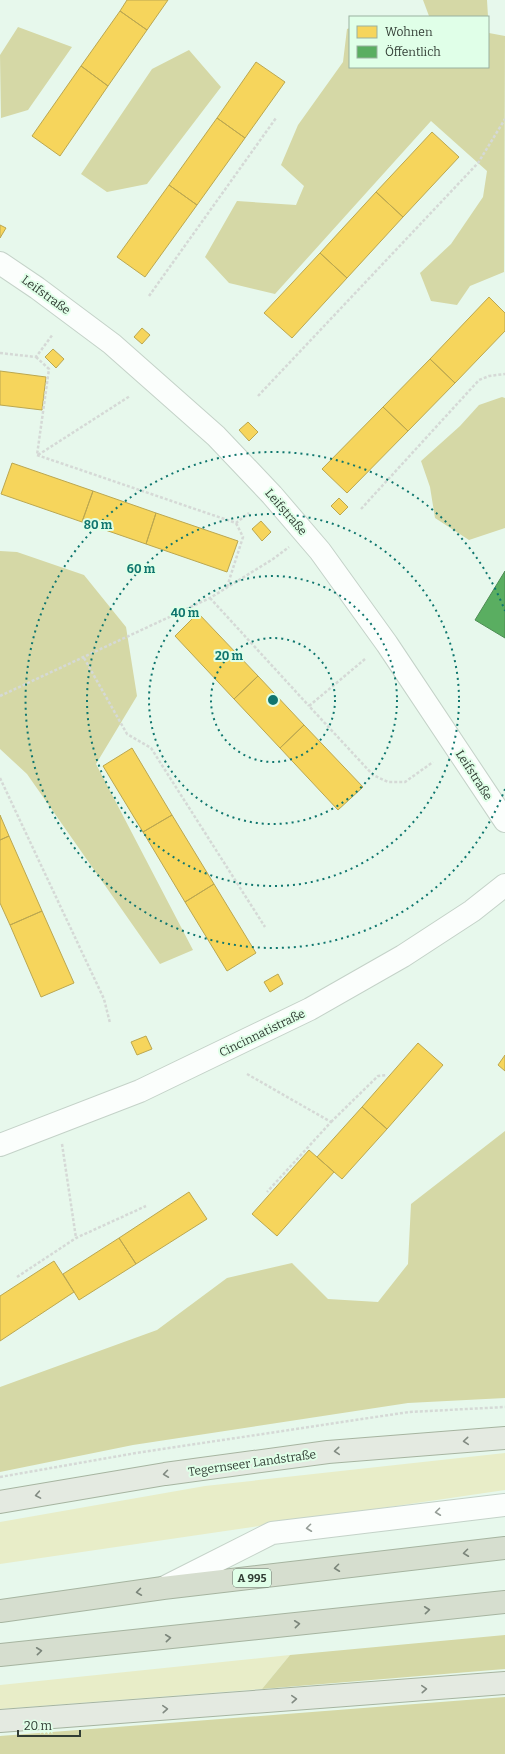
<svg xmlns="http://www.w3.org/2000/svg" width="505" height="1754" font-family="Bitter,serif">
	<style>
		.green { fill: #e8edc8 }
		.forest { fill: #d5d8a6 }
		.homes { fill: #f6d55c; stroke: #bba750 }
		.public { fill: #5aae61; stroke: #4e8c54 }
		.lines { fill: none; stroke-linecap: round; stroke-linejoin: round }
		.minor-casing { stroke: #c4d2c8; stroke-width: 24 }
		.major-casing { stroke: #a6b4a0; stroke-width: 24 }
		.highway-casing { stroke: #a6b4a0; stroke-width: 24 }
		.path { stroke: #d5d9d6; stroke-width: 2.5; stroke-dasharray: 3 2; stroke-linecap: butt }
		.minor { stroke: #fbfefc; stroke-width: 22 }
		.major { stroke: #e4eae1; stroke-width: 22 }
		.highway { stroke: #d6decf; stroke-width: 22 }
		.oneway { stroke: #828b82 }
		.oneway2 { stroke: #969e98 }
		.oneway3 { stroke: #7b857a }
		.ring { fill: none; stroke: #0f766e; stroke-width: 2; stroke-dasharray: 2 4 }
		.labels { text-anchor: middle; stroke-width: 4; stroke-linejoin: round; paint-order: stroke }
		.shield { fill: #e0ffe8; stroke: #66776a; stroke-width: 1 }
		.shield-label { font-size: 11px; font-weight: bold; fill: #313d34 }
		.street-label { font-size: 12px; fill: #313d34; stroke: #e0ffe8 }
		.centre { fill: #0f766e; stroke: #e0ffe8; stroke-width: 2 }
		.ring-label { font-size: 12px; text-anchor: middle; font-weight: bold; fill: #0f766e; stroke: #e0ffe8; stroke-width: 4; stroke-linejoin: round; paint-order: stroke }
	</style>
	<rect width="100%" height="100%" fill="#e7f8ec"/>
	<path class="green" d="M505,1453V1490L0,1564V1522L205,1486Z
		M290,1655L262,1689L0,1709V1685Z"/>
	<path class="forest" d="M423,0H487L489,33L505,36L504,272L470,286L457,305L431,301L420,273L451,244L483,197L487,171L431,121L275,294L229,283L205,257L237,201L296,205L304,186L281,165L298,125L343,62L347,29L350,28V67H488V17H427L429,16Z
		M18,27L72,47L28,110L1,118L0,55Z
		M189,50L221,87L147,184L107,192L81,174L152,69Z
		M502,397L505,398V528L469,540L435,518L430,487L421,461L460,426L479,405Z
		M0,551L17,552L84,575L126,627L137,696L96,764L193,950L160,964L27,774L0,749Z
		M505,1131V1398L408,1403L133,1445L0,1472V1387L157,1330L227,1278L292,1263L328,1299L378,1302L408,1264L411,1204Z
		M505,1635V1669L262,1689L290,1655Z
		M505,1697V1754H0V1736Z"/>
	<path class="homes" d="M127,0H168L147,30L120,11Z
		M120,11L147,30L108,86L81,66Z
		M256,62L285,82L245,138L217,118Z
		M81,66L108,86L60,156L32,136Z
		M217,118L245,138L197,205L169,185Z
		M432,132L459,157L403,217L376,192Z
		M169,185L197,205L145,277L117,257Z
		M376,192L403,217L347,278L320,253Z
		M0,225L6,228L0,238Z
		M320,253L347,278L292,338L264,313Z
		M489,297L505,313V331L455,383L430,359Z
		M142,328L150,335L142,344L134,337Z
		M53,349L64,359L56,368L45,357Z
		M430,359L455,383L408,431L383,407Z
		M0,371L46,377L42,410L0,405Z
		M383,407L408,431L347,493L322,469Z
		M248,422L258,432L249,441L239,430Z
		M12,463L93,491L82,522L1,494Z
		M93,491L156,513L146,544L82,522Z
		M339,498L348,507L340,515L331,506Z
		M156,513L238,541L227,572L146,544Z
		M261,521L271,532L262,541L252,529Z
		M198,613L258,676L234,699L175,636Z
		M258,676L304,725L280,748L234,699Z
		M304,725L363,787L338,810L280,748Z
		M132,748L172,815L143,832L103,766Z
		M0,815L9,836L0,840Z
		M172,815L214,884L185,902L143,832Z
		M9,836L42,911L10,925L0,903V840Z
		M214,884L256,953L227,971L185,902Z
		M42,911L74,983L41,997L10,925Z
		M278,974L283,984L270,992L264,982Z
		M146,1036L152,1049L137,1055L131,1042Z
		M418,1043L443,1065L387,1129L362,1107Z
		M505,1055V1071L498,1065Z
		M362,1107L387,1129L342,1179L317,1157Z
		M309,1150L334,1172L277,1236L252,1214Z
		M189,1192L207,1219L136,1264L119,1238Z
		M119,1238L136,1264L79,1300L63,1274Z
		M54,1261L74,1292L0,1341V1296Z"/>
	<path class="public" d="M505,571V638L475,620Z"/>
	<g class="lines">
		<defs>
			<path id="minor" d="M0,263L37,288L112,344L216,436L272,495L320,551L387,644L505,821
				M0,1145L140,1091L310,1009L403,956L472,911L505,885
				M165,1587L272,1533L505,1505"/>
			<path id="major" d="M0,1502L165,1474L328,1452L505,1438
				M0,1721L505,1683"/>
			<path id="highway" d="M0,1611L163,1588L505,1548
				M0,1655L505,1602"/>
		</defs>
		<use href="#minor" class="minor-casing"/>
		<use href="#major" class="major-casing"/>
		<use href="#highway" class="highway-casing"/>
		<path class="path" d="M149,296L276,118
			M0,353L36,357L53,334
			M36,357L49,369L37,455
			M258,396L478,163L505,119
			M37,455L236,523L249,513
			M38,455L130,396
			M361,509L479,380L489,376L505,374
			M227,587L243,537L236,523
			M210,598L309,706
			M84,658L127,734L151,748L265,927
			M365,659L309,706L373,775L388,782H405L433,762
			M0,696L210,598L273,559L289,547
			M0,778L104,999L110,1023
			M247,1074L331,1122L267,1192
			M331,1122L378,1076L387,1075
			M62,1144L76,1238
			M17,1277L76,1238L146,1206
			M0,1477L136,1453L409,1412L505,1407"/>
		<use href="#minor" class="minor"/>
		<use href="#major" class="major"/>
		<use href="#highway" class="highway"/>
	</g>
	<defs><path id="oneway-chevron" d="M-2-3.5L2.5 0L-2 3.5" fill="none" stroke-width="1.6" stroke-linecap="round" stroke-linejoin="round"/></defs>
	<g class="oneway">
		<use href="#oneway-chevron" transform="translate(466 1441) rotate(175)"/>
		<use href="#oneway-chevron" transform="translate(337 1451) rotate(175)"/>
		<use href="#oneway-chevron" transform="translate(166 1474) rotate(172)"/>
		<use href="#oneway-chevron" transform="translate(38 1495) rotate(170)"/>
		<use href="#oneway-chevron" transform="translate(424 1689) rotate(-4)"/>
		<use href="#oneway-chevron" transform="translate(294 1699) rotate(-4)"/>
		<use href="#oneway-chevron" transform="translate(165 1709) rotate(-4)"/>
	</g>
	<g class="oneway2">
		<use href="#oneway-chevron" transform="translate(438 1512) rotate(173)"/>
		<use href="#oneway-chevron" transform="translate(309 1528) rotate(173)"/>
	</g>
	<g class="oneway3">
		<use href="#oneway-chevron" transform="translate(466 1553) rotate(173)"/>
		<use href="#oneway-chevron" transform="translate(337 1568) rotate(173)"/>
		<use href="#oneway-chevron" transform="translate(139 1592) rotate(172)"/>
		<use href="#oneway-chevron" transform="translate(427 1610) rotate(-6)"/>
		<use href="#oneway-chevron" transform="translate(297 1624) rotate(-6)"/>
		<use href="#oneway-chevron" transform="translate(168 1638) rotate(-6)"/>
		<use href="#oneway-chevron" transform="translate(39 1651) rotate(-6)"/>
	</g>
	<g class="ring">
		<circle cx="273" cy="700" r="62"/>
		<circle cx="273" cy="700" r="124"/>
		<circle cx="273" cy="700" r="186"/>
		<path d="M505 789A248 248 0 1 1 505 611"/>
	</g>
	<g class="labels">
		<rect class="shield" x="233" y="1569" width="38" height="18" rx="3"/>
		<g class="shield-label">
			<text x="252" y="1582">A 995</text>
		</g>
		<g class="street-label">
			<text transform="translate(46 295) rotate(36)" y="4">Leifstraße</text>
			<text transform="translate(286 512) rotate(49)" y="4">Leifstraße</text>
			<text transform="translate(474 775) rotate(57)" y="4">Leifstraße</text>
			<text transform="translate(262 1033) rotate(-26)" y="4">Cincinnatistraße</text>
			<text transform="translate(252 1463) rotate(-8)" y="4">Tegernseer Landstraße</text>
		</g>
	</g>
	<circle cx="273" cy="700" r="6" class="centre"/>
	<g class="ring-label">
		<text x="98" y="529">80 m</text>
		<text x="141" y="573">60 m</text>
		<text x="185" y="617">40 m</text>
		<text x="229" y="660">20 m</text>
	</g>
	<rect x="349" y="16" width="140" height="52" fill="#e0ffe8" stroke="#9ab1a0"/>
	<rect x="357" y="26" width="20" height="12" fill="#f6d55c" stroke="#9ab1a0"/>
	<text x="385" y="36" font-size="12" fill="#313d34">Wohnen</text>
	<rect x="357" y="46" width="20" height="12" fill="#5aae61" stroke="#9ab1a0"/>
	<text x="385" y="56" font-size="12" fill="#313d34">Öffentlich</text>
	<path d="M18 1730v6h62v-6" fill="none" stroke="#313d34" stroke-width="2"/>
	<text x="24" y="1730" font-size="12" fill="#313d34" stroke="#e0ffe8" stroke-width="3" paint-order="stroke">20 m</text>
</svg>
